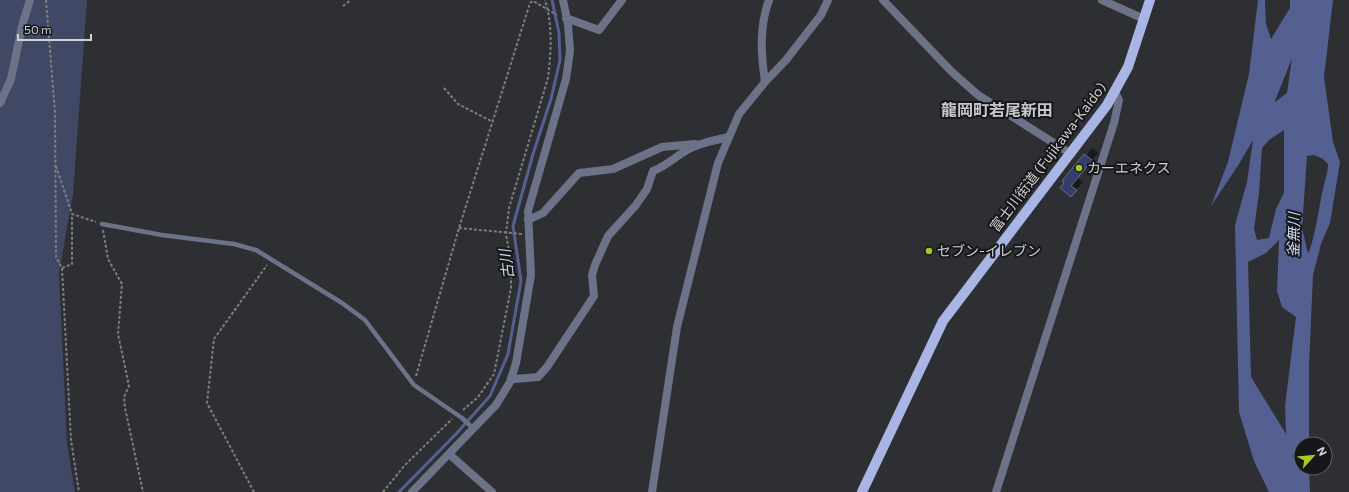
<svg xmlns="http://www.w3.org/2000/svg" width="1349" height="492" font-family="Commissioner,'Noto Sans JP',sans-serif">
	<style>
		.green { fill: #414865 }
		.water { fill: #546091; fill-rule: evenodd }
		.shadow { fill: #0007 }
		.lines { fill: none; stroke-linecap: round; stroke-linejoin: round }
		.stream { stroke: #546091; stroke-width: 3 }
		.building { fill: #343e6d; stroke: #6e6f74 }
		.path { stroke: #7e7e82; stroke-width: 2; stroke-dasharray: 3 2; stroke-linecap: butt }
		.service { stroke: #6c7389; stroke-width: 4.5 }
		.minor { stroke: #6c7389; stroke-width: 8 }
		.primary { stroke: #a9b5e4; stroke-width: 10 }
		.poi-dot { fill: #a3c927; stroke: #161719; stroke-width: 1.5 }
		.labels { text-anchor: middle; stroke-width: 4; stroke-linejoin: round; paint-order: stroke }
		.street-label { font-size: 14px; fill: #d1d1d4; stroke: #161719 }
		.poi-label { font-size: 14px; fill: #d1d1d4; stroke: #161719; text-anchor: start }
		.water-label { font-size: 15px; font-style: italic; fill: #ccd5f4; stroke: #161719 }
		.quarter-label { font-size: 16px; font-weight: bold; fill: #c6c8cd; stroke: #161719 }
	</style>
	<rect width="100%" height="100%" fill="#2e2f33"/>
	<path class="green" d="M0,0H87L73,194L59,273L67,443L75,492H0Z"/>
	<path class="water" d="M1258,0H1265L1266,24L1271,39L1290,8V0H1333L1324,77L1333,142L1340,162L1330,223L1321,244L1313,275L1309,366V444H1301V468H1309L1310,492H1269L1254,461L1239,412L1235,225L1247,182L1253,140L1239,164L1211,206L1228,162L1249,74ZM1292,58L1287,93L1275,102V101ZM1284,130V193L1276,209L1269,238L1257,240L1254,229L1259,193L1262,148L1269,140ZM1314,155L1323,159L1328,164C1328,172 1326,177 1324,185C1318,208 1317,232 1308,254L1302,228L1307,156ZM1279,240L1277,291L1282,307L1296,317L1285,406L1286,434L1251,377L1248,262L1266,253Z"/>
	<path class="shadow" d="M1092,148L1098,153L1077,178L1083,182L1071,196L1061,188Z"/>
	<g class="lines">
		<path class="stream" d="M399,492L456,434L490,396L508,354L521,281L513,226L533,154L551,99L560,60L559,33L552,0"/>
	</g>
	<path class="building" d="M1084,154L1092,160L1071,186L1077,190L1071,197L1060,188L1064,183L1062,181Z"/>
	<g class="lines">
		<path class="path" d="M46,0L55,112L56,257L62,268L72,264V214L96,222
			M343,6L351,0
			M444,88L458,104L493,122
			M56,166L72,214
			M459,228L522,234
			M103,230L108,259L122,284L118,334L129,386L124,397L125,408L143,492
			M62,268L71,440L79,492
			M416,376L459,228L530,3L533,1L557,15
			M463,410L478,397L494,374L511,288V262L506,234L509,208L548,78C551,53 553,25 545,0
			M254,492L207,403L214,339L267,265
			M383,492L405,465L452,419"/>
		<path class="service" d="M102,224L162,235L234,244L256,250L342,303L365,320L414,385L462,418L474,429"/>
		<path class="minor" d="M883,0L952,72L978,95L1071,154
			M1102,0L1144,19
			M566,18L599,30L622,0
			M765,82C761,54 759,27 769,0
			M0,103L11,79L22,26L30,0
			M528,220L543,213L579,173L613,169L662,147L695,144
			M515,379L538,377L547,367L594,296L592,275L595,265L608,236L636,205L647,189L653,171C666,166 675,157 687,150C699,143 715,140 729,137
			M449,454L492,492
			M412,492L496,405L510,382L516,363L531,275L528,211L566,79L570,51L568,24L563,0
			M652,492L677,327L718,163L739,114L765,82L786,60L821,15L828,0
			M996,492L1114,123L1119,100L1115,92"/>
		<path class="primary" d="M862,492L943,321L1107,105L1128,67L1150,0"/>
	</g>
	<g class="poi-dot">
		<circle cx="1079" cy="168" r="4"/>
		<circle cx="929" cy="251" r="4"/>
	</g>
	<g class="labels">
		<g class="street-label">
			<text transform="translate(1048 157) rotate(-53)" y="5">富士川街道 (Fujikawa-Kaido)</text>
		</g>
		<g class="poi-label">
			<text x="1087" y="173">カーエネクス</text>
			<text x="937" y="256">セブン-イレブン</text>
		</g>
		<g class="water-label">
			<text transform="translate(1294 235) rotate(-89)" y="5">釜無川</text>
			<text transform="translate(507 264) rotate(-97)" y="5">古川</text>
		</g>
		<g class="quarter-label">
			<text x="997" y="116">龍岡町若尾新田</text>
		</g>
	</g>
	<g transform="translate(1313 456) rotate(63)"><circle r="19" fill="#161719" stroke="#616164"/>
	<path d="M0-3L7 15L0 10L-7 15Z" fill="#a3c927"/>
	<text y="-6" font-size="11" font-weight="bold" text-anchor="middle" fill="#d1d1d4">N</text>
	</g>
	<path d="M18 34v6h73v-6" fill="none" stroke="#d1d1d4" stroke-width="2"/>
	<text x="24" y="34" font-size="12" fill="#d1d1d4" stroke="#161719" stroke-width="3" paint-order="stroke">50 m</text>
</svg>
